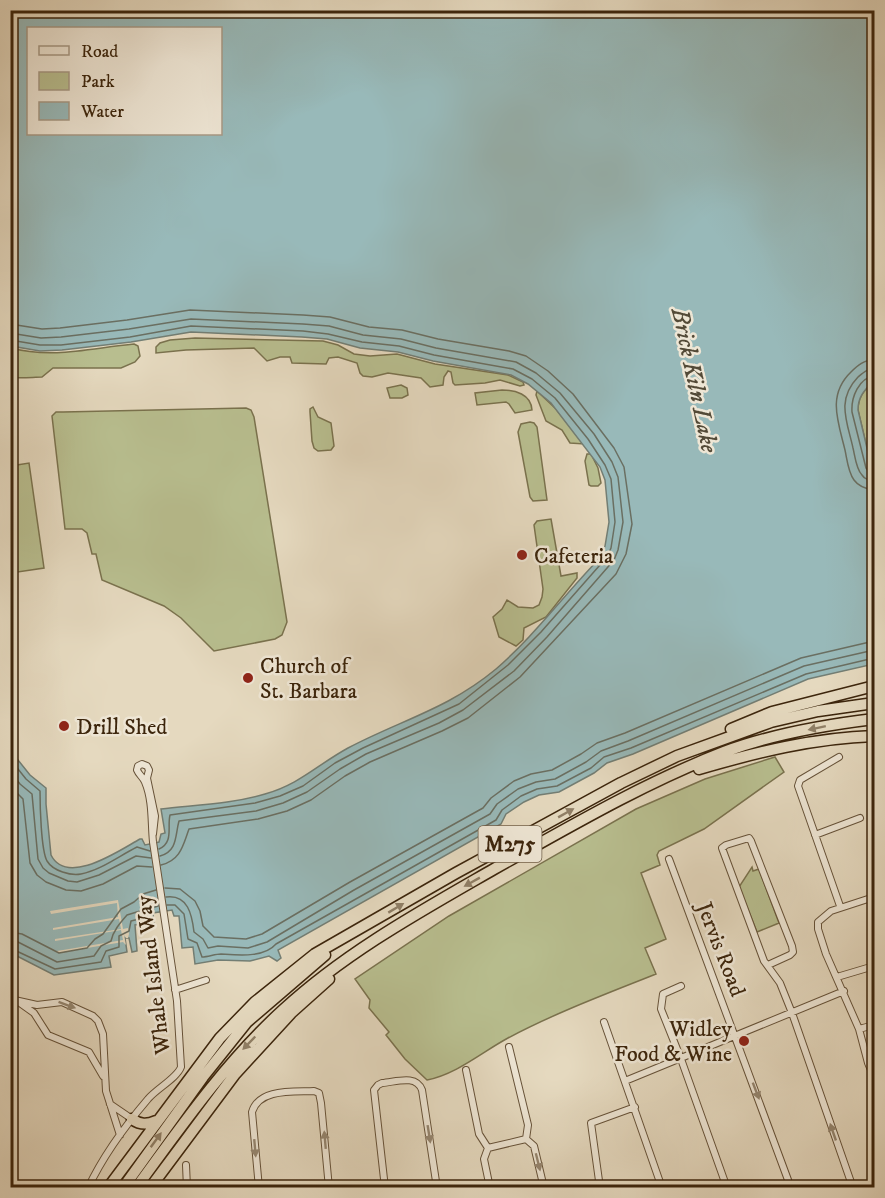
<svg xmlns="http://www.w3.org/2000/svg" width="885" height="1198" font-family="'IM FELL DW Pica',serif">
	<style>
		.green { fill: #b8be8f; stroke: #7a724e; stroke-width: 1.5 }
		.water { fill: #98b9b9; stroke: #737e74; stroke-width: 1.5; fill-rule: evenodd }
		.pier { fill: #e5d9bf }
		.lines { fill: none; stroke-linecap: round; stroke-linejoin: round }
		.shore { stroke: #6a6f62; stroke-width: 1.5 }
		.minor-casing { stroke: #665239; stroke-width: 8 }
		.motorway-casing { stroke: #3c250c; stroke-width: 13 }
		.minor { stroke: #eee6d5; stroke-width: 6 }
		.motorway { stroke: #e5d9bf; stroke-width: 10 }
		.oneway { fill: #907f66 }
		.oneway2 { fill: #958670 }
		.poi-dot { fill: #8f2418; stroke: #eee6d5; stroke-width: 2 }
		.labels { text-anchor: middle; stroke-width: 5; stroke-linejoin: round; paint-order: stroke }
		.shield { fill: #eee6d5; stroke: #715f48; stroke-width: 1.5 }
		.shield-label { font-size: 21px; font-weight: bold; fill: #3c250c }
		.poi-label { font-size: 22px; fill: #3c250c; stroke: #eee6d5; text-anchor: start }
		.street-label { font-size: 22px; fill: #3c250c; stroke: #eee6d5 }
		.water-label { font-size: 24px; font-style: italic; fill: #534a37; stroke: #eee6d5 }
	</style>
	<rect width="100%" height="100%" fill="#e5d9bf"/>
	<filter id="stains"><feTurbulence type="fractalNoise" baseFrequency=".00333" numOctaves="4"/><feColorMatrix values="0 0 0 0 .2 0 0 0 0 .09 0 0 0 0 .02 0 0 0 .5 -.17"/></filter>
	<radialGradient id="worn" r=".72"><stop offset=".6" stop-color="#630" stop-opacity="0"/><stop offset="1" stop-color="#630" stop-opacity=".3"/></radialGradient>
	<path class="green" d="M195,338L323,341L338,345L354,354L370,356L397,354L435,364L508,375L523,382L524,385L520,386L500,380L485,383L455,385L453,383L451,372L448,371L444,377L443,385L430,387L421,378L388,373L372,377L363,376L360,373L357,363L338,357L329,358L326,364L292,363L290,357H280L267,361L254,348L186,350L156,353V347L160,343L170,340Z
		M134,344L138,346L140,356L135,362L121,368H53L42,377C34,377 17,379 11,377V348C53,359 91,348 134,344Z
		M874,380V478L858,410C858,396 865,390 874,380Z
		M401,385L407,388L408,395L402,398H390L387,388Z
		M502,390C515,390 531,394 532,410L515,413L509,404L506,402L477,405L475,393Z
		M537,391L556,409L584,444L570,443L562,430L546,421L536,395Z
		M313,407L318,417L331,423L334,446L331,450L318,451L314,448L312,441L310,412V409Z
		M246,408L251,410L254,417L287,622L282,635L275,639L214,651L181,618L164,606L102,580L96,554H92L87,533L82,529H65L52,416L56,412H63Z
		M530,422L534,423L537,427L547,500L533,501L530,497L518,432L521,424Z
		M587,454H591L598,468L601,483L598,486H591L589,485L585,461Z
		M29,463L44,568L11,573V466Z
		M551,519L561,576L577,573V578L546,617L524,628L523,640L516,646L499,637L493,617L502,609L507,600L518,607L533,608L539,605L542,597L543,589L534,525L537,521Z
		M775,757L784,772L704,829L659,851L657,855L660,865L641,873L666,939L645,948L656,974C606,994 555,1013 508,1038C482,1052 457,1074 427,1080L405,1059L386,1035L389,1032L369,1008L370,1000L355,979L449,916L636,809L705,779Z
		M752,867L753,871L759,869L779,923L757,932L739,887Z"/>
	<path class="water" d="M11,11H874V380C865,390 858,396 858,410L874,478V664L808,679L633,754L607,763L594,773L559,792L539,795L524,802L506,814L501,824L278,950L281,958L277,961L269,956L250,961L218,960L195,964L193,947L182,948L179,916H174L172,910L153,913L154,924L145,929L142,934L141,924L135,925L137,951L132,952L129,938H125L127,952L109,956L111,967L54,975L11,953L10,750L30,775L46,788V804L51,855C67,887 120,850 140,839H142L145,845L159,842L161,834L165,833L161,809C195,805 232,804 265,794C300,784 317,765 348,748C401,720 448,709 496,669C534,636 564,595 599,559L605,546L609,522L605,480L600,467L551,403L528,384L511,375L433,361L398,352L360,348L327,339L302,337L191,332L131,342L62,350L40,351L11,346ZM28,28H220V134H28Z"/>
	<path class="pier" d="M118,900L123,929L128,928L129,934L128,938H126L124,935L126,945L123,942L57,953V951L123,940L121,930L55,941V939L121,929L119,919L53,930V928L118,917L117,903L51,914L50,911Z"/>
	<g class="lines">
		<path class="shore" d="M10,324L42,329L60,328L127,320L190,310L303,315L330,317L369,327L402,330L438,339L509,351L526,356L548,371L573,394L614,448L624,467L632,524L626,554L616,574L520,677L468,718L442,731L370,762L345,776L311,800L287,811L258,819L189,829C183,845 181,860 161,865
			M10,333L41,338L61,337L129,329L191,319L303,324L329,326L363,335L401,339L436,348L516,362L536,373L560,393L594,434L612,462L618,477L623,522L618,550L614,560L547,637L514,671L463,710L439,723L366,754L340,769L307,792L283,803L256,811L179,821C175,835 178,851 160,856
			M10,340L40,345H61L130,337L191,326L303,331L328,334L362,342L399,346L434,355L513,369L532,379L555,398L588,439L605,465L611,479L615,522L611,548L607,557L541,632L508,665L459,704L363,748L335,763L303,786L280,796L255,803L170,815C167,827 174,842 159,849
			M874,360C864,360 858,365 851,372C827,395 838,421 845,450C847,459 848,472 854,480C859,487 866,489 874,490
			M874,369C867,369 864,372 858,377C836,400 847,421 853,448C855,456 856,469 862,475C865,480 869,480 874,480
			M874,376C859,378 851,397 852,412L866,468L869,472L874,473
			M10,759L26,779L40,791C40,805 41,850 47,861C53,871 71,876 81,874C101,870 119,856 137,847L150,851
			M10,771L20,784L32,794L38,859L43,868L49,873L68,881L77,882L99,875L136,856L151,858
			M10,786L23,799L30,863L37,875L46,882L66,890L81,891L103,884L137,866L152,867
			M165,888L180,889L195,901L200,911L203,926L214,937L246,939L262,934L350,882L483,808L491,798L514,781L531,774L552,770L581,754L597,743L625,733L801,658L874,641
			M166,897C188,894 192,915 194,932L203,939L208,948L218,946L248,948L267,942L354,890L490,814L497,804L518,789L536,782L555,779L586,762L601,751L628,741L804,666L874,650
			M167,905H175L184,914L188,939L197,943L202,957C208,957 215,954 221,954C238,955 264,958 276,944L496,820L502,810L521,796L537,789L557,786L591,768L604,757L631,748L806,674L874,658
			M10,932L22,934L59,953L87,948L95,939L103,934L121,909L134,902L143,894L156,890
			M10,941L18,942L57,962L94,956L101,946L111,941C113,931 120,923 127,915L140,911L147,902L157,899
			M10,948L55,969L101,962L106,951L119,947V936L129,931L131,921L139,919H146L149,909L158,906"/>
		<defs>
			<path id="minor" d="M839,757L800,780L798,786L840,906
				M815,835L860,818
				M669,859L791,1188
				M874,897L831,911L818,922V929L826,954L859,1029L868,1063L874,1077
				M768,965L790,955L793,952L792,946L751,841L749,838L726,845L722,848L764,961L780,983L792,1013L853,1188
				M837,977L874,966
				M681,986L663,994L661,1009L681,1059L727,1188
				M175,990L206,980
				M10,999L37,1005L62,1002L93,1016L98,1021L103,1034L106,1091L120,1135
				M20,1003L34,1013L48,1035L89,1052L103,1076
				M604,1022L662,1188
				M859,1029L874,1025
				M509,1047L528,1125L526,1139
				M466,1070L479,1134L488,1148
				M625,1081L844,991
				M110,1104L132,1119
				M526,1139L534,1146L544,1188
				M488,1148L484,1159L490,1188
				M488,1148L526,1139
				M186,1165L187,1188
				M88,1188C103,1156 125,1126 148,1099C156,1089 177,1078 181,1067L177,1001L153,842C151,823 153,801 145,782C143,777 139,775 137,770L138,766L142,764L147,766L149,770L147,778L155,816L153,834
				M259,1188L252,1112C259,1088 294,1092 314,1091L319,1093L321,1103L329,1188
				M385,1188L374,1090L378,1085L382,1083C396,1082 416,1074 422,1090L437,1188
				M600,1188L591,1123L635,1107"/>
			<path id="motorway" d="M731,729L772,712L874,686
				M699,769C757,752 814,738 874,736
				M132,1119C140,1125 147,1125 156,1121
				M108,1188L220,1038L255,1002L315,954L456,873L621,783L677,756L771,722L818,711L874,703
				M123,1188L203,1077L247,1022L325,955
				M136,1188C182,1125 226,1062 283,1010C346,952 421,911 494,869C569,827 644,783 724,752C772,734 824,725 874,719
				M150,1188L235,1074L291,1013L329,979"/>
		</defs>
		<use href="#minor" class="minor-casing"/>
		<use href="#motorway" class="motorway-casing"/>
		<use href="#minor" class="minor"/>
		<use href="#motorway" class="motorway"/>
	</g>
	<defs><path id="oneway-solid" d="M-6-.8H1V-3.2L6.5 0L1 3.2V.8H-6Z" transform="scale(1.5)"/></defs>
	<g class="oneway">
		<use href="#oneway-solid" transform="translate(817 728) rotate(168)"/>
		<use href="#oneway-solid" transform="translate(566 813) rotate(-29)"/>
		<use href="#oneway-solid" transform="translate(472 882) rotate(151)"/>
		<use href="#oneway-solid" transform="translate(396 908) rotate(-31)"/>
		<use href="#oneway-solid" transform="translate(249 1043) rotate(134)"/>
		<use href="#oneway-solid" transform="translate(156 1140) rotate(-54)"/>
	</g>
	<g class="oneway2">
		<use href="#oneway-solid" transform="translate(67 1005) rotate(20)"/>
		<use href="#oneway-solid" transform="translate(756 1091) rotate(69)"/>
		<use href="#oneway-solid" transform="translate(833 1132) rotate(-109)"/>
		<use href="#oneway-solid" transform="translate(429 1134) rotate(81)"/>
		<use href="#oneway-solid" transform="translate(325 1140) rotate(-95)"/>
		<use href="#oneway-solid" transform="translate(255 1148) rotate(85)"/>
		<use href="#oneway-solid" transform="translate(538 1162) rotate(76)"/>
	</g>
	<g class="poi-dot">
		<circle cx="522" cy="555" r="6"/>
		<circle cx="248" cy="678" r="6"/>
		<circle cx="64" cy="726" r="6"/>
		<circle cx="744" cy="1041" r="6"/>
	</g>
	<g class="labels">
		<rect class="shield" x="478.5" y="826" width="63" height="36" rx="4.5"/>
		<g class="shield-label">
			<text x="510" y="851">M275</text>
		</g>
		<g class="poi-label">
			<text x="534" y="563">Cafeteria</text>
			<text x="260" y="673">Church of<tspan x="260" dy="25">St. Barbara</tspan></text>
			<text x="76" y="734">Drill Shed</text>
			<text x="732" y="1036" text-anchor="end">Widley<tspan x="732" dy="25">Food &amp; Wine</tspan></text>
		</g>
		<g class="street-label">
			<text transform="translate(722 949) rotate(69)" y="8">Jervis Road</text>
			<text transform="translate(152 975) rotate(-97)" y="8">Whale Island Way</text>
		</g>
		<g class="water-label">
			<text transform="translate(695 380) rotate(78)" y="8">Brick Kiln Lake</text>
		</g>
	</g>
	<rect width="885" height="1198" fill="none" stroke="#e5d9bf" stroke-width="36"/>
	<rect x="12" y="12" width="861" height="1174" fill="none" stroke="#3c250c" stroke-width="3"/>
	<rect x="18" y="18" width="849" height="1162" fill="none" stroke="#3c250c" stroke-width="1.5"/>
	<rect x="27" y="27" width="195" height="108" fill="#eee6d5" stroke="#a79985" stroke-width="1.5"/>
	<rect x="39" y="46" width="30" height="9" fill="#eee6d5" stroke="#a79985" stroke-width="1.5"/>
	<text x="81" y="57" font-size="18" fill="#3c250c">Road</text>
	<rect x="39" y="72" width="30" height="18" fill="#b8be8f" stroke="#a79985" stroke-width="1.5"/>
	<text x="81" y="87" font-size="18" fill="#3c250c">Park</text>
	<rect x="39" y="102" width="30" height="18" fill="#98b9b9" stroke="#a79985" stroke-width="1.5"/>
	<text x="81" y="117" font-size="18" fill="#3c250c">Water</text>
	<rect width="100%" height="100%" filter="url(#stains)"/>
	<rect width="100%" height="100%" fill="url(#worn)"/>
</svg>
